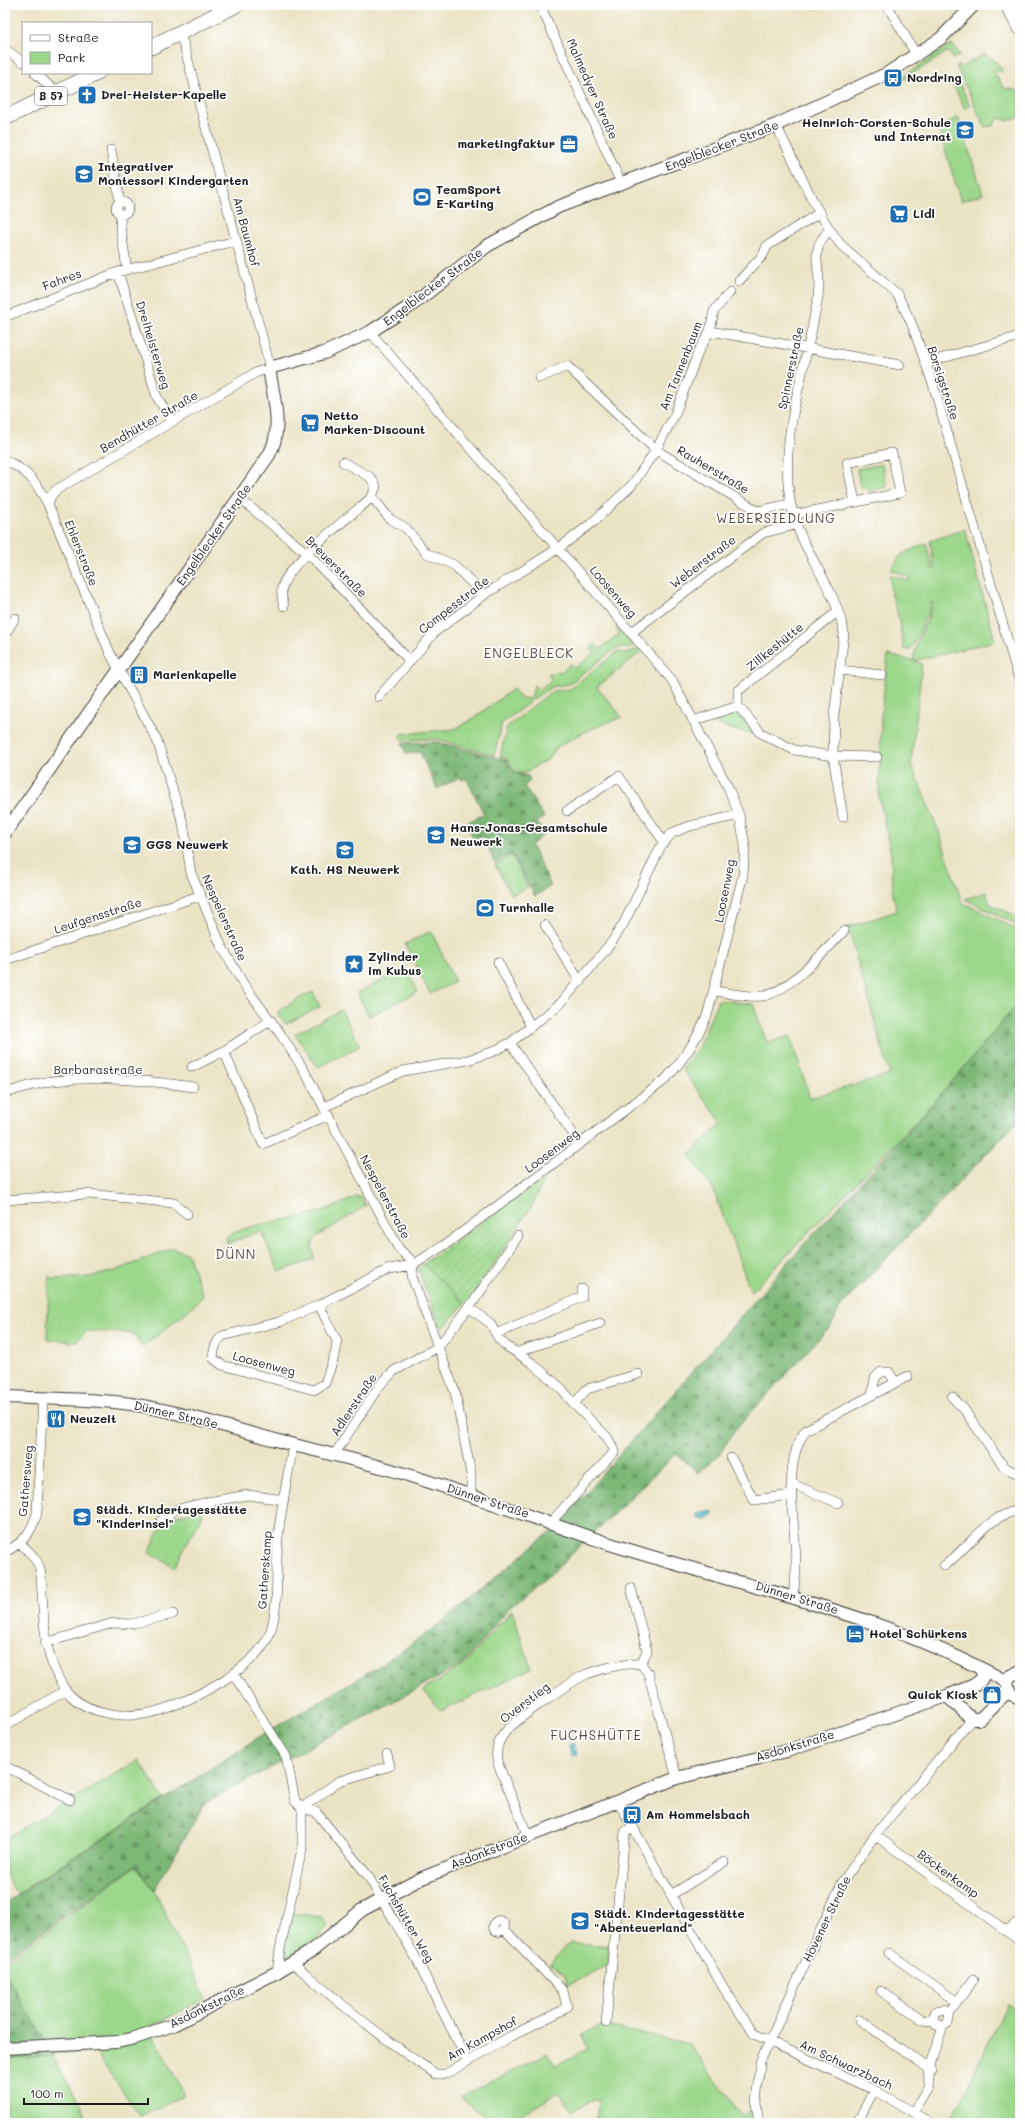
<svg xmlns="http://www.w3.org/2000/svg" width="1025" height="2128" font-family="Mali,sans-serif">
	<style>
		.green { fill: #9cd78b; stroke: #5c7a54 }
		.forest { fill: url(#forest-firs); stroke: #4c6a4a }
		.garden { fill: url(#garden-furrows); stroke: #5c7a54 }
		.water { fill: url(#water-rules); stroke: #366c72 }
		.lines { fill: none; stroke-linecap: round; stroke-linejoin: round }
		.minor-casing { stroke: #3b3a35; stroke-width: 10 }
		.tertiary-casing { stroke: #3b3a35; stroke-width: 14 }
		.primary-casing { stroke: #3b3a35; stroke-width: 16 }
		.minor { stroke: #fff; stroke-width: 9 }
		.tertiary { stroke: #fff; stroke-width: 12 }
		.primary { stroke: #fff; stroke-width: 15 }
		.labels { text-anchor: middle; stroke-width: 3.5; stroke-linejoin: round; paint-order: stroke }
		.shield { fill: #fff; stroke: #606060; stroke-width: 1 }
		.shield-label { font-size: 11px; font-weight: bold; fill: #1c1c1c }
		.poi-label { font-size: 12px; font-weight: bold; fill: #1c1c1c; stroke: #fff; text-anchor: start }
		.street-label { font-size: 12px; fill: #1c1c1c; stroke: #fff }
		.neighbourhood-label { font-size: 13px; letter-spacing: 1px; fill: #5a493c; stroke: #fff }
	</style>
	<defs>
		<pattern id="forest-firs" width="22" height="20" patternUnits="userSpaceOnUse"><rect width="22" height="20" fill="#7db877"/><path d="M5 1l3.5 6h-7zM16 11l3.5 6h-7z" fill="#669561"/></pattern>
		<pattern id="garden-furrows" width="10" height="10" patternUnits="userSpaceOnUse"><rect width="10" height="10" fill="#9cd78b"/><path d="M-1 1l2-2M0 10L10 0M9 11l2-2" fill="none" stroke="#86b877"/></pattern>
		<pattern id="water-rules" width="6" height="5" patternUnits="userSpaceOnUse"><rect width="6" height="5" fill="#4fbcc8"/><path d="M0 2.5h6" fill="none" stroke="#44a1ab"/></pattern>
	</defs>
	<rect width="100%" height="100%" fill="#fff"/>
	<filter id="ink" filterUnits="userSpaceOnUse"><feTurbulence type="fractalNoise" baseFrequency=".025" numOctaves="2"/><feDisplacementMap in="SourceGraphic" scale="8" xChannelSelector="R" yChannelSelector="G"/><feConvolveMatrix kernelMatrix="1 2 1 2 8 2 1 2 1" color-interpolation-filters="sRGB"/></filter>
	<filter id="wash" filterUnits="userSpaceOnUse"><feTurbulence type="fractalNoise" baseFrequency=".012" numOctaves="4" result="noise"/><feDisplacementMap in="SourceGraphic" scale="16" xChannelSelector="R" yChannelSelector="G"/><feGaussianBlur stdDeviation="0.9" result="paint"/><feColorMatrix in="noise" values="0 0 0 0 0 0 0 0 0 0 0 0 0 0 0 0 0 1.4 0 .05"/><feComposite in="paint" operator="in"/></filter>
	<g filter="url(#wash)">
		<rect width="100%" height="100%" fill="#eae3c4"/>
		<path class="green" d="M952,44L960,55L952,59L950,52H947L895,85L893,83Z
			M984,54L994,60L1003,71H993L1004,88L1016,90L1020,96V117L1007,121L1000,118L997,119L993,126L985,127L956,66H959L960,68Z
			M957,78L970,106L965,109L951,81Z
			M958,117L983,194L961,201L938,127Z
			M882,464L887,487L868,491L865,487H860L857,469Z
			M965,529L995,641L914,661L922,664L911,764L939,832L962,902L1020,931V1001L939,1097L751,1292L714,1191L689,1154L722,1123L682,1069L698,1048L718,1000L753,1004L767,1043L790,1036L810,1098L890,1075L850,935L843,929L897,911L893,896L891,854L879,797L881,717L888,655L913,661C914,643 928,623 933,603L931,602L927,617H925C921,628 918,640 909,650L904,649L897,611L891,592L890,575L909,581V577L891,570L901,555L926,543L933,569L935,570L930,541Z
			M616,628L621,631L634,646C628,650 622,646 615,649L569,684L551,687L533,699L530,697L532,695L534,685L539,690L552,679L548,674L550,673L562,671L571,664L575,668L594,653L591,648L595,645L600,649L619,634Z
			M638,649L641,652L597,687L622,717L586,731L557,747L549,759L524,773H517L506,758L500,757L507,727L552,691L570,689L617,652L629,653Z
			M513,689L521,699L528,698L530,702L502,723L494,755L437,739L403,740L399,736L402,734L455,729L471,720Z
			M737,710L755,731L753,734L731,729L713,723L714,719L717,718L719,722L723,720L722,716Z
			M512,855L528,887L511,895L495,864Z
			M986,892L990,904L1020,918V926L965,899Z
			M431,931L455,982L430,994L405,944Z
			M406,968L418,992L369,1016L357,993Z
			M313,992L320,1007L286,1024L277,1013L297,999Z
			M341,1010L360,1046L318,1067L295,1034Z
			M356,1197H361L366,1206L316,1237L312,1245L314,1259L279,1272L261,1231L227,1244V1236C257,1221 290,1221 322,1211C334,1207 345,1202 356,1197Z
			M173,1248L188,1254L203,1296L181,1317L142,1347L133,1333L87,1331L76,1342L47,1339L49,1276L54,1279L89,1277L115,1271Z
			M423,1264L465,1303L445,1326L441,1328L418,1269Z
			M204,1511L174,1568L167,1562L149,1553C166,1515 162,1516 204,1511Z
			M512,1610L531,1669L441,1711L423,1690L464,1665Z
			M139,1760L163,1799L17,1894L5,1874V1839Z
			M136,1866L154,1890L206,1999L149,2027L185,2096L140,2116L94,2051L51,2053L91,2123H6L5,1962Z
			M289,1913L322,1917L328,1925L319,1937L290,1957L283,1953Z
			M570,1942L609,1946L608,1965L567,1986L565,1975L550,1963Z
			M1007,2004L1020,2012V2123H950Z
			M602,2025L689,2044L743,2117L755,2106L757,2123H595L599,2101L593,2100L572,2111L559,2093L506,2123H496L460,2098L548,2053L555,2066L588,2048L582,2035Z"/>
		<path class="forest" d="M437,742L506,760L515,773L528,776L530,781L524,786L544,817L537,822L544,834L531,845L551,886L535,896L512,854L494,862L484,836L474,840L466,823L484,814L466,778L462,780L460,777L437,789L420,752L406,754L402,743Z
			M1020,1001V1119L840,1307L831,1326L734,1431L720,1454L698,1473L676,1454L547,1578L509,1608L463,1664L204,1804L154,1890L136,1865L5,1959V1903L262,1735L381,1665L433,1629L555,1528L806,1242L939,1097Z
			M5,1974L55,2056L5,2059Z"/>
		<path class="garden" d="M542,1179V1184L531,1207L472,1298L465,1303L423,1264Z"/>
		<path class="water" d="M707,1511L714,1512L709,1518L703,1519L696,1516L698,1513Z
			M573,1743L577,1754L572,1756L568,1745Z"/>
	</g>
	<g filter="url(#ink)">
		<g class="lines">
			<defs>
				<path id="minor" d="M540,5L621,183
					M887,5L917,56
					M5,49L23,62
					M35,73L57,93
					M776,125L815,205L830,230L841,245L897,294L911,322L933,384L1020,683
					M111,150L120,202
					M116 208a6 6 0 1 1 12 0a6 6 0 1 1-12 0Z
					M121,214L120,225L127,269
					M118,272L157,397L172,422
					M739,281L763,255L767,246L819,213
					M7,316L118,272L235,241
					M710,331L900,365
					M925,363L1020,336
					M539,378L567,366L656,450L758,511L790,504
					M5,460C28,471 36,482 48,504L110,653L157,740L183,823L191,873L221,945L244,985L279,1032L304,1070L399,1249L411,1260L413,1265
					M372,497L390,519L406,528L426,553L454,565L484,595
					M239,498L308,554L409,660
					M48,504L51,496L56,490L255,373L269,368L267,355L183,42L178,34
					M793,515L900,493L892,453L847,463L855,502
					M284,606C282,600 281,595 282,588C287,563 351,516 372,497L376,486L370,477L343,462
					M632,632L763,533L795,525
					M5,634L15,618
					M840,670L882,675
					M379,697L435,632L484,595L559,548L592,523L632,485L656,450L675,414L699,350L710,331L714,311L730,292
					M738,706L761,733L794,750L833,756L834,716L844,633C836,586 800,551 791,505C778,441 804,376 815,313C817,304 819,293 819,283C819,273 816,263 817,253C818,243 823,236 830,230
					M693,721L738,706V691L837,612
					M567,811L619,776L664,842
					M843,817L833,756L877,757
					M545,925L580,982
					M5,960L199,896
					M498,962L531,1027
					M714,991C730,993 748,998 763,996C787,993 827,949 844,931
					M510,1043L580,1144
					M224,1051L263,1144L329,1115
					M192,1067L224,1051L271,1020
					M5,1093C20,1089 36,1083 52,1081C98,1076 148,1080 193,1087
					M324,1107L403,1071L468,1060L492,1052L510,1043L561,1003L611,943L624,923L661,846L672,833L690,826L739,815
					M5,1200L89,1194L174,1203L187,1214
					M413,1265L412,1277L455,1392L471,1474V1495
					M319,1305L337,1341L336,1351L325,1383L314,1390L222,1365L213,1358C214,1349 215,1343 222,1336L279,1322L319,1305L389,1269L413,1265L449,1242L665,1080C683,1061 696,1041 707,1016L743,875L745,844L739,815L728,787L672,680L370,332
					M468,1307L490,1323L498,1338L505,1345L532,1363L562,1389L574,1404L607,1437L615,1451L551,1522
					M496,1334L582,1297V1289
					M518,1352L600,1323
					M872,1394L875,1378L881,1372H889L895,1382
					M952,1397L963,1408L1004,1467L1020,1475
					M574,1404L587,1389L638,1374
					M334,1455L379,1386L394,1371L438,1347L474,1301L518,1236
					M731,1458L754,1500L791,1495
					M792,1484L838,1503
					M161,1521L174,1510L207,1502L248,1495L284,1500
					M20,1543C27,1550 35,1556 39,1566C42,1573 41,1585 42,1593C44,1627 45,1659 64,1688C81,1712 117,1718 144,1714C181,1708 259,1669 271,1630C280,1599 275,1569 278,1538C281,1507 288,1476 293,1445
					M5,1552C23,1543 32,1532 37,1513L43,1398
					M944,1566C965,1551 993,1510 1020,1511
					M631,1588L647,1651L641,1664
					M793,1596C794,1587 796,1577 796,1568C797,1528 780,1464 806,1430L908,1376
					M45,1643L113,1623L131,1624L173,1614
					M234,1675L286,1756L295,1801L302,1808L316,1812L368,1876L415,1956L467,2060
					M5,1726L66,1690
					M5,1766L70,1800
					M618,1801L723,1987L754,2034L874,2090L913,2112L929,2123
					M875,1835L1020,1941
					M528,1836L498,1764C495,1754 497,1744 503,1735C511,1722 573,1680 587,1674C604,1668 624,1663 641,1664L648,1673L677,1778
					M671,1895L724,1862
					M493.5 1926a5.5 5.5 0 1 1 11 0a5.5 5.5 0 1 1-11 0Z
					M1007,1931L1020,1920
					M889,1953L957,2002L950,2013L948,2023L943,2026L936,2024L933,2018L936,2011L945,2009L950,2013
					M293,1963C339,2003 385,2041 436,2074H446L511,2036L561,2011L567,2006L563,1991L504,1929
					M277,1972L280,1949L302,1849V1808L339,1781L390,1766L387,1754
					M881,1991L923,2020L934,2021
					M957,2002L974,1979
					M860,2020L932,2071
					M606,2023L625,1832L632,1827
					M913,2112L928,2087L931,2062L943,2026
					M759,2123L756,2103L760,2062L842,1883L875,1835L972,1719
					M857,2123L874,2090"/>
				<path id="tertiary" d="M5,833L269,455C284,428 273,396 269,368L324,353L370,332L412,305L487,246L558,207L776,125L886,74L940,39L974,5
					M5,1397C47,1399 89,1398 131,1404C181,1412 230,1428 279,1441C323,1453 368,1462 411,1476C478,1497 544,1522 610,1544C744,1587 882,1613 1007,1682
					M1020,1671L1010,1676L1007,1682L1010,1694L1020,1698
					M947,1696L972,1719H980L1008,1691
					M5,2048L117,2042L135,2038L173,2025L277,1972L313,1950L362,1910L422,1878L677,1778L787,1751L947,1696L974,1685L981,1680L983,1676L981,1669"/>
				<path id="primary" d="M1008,5L1020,28
					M151,47L236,5
					M5,118L97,73"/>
			</defs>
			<use href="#minor" class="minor-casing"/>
			<use href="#tertiary" class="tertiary-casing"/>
			<use href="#primary" class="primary-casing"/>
			<use href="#minor" class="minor"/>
			<use href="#tertiary" class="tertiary"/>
			<use href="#primary" class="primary"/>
		</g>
	</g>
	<defs>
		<symbol id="bus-square" viewBox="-11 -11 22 22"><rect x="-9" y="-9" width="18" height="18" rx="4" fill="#1f6fb2" stroke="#fff"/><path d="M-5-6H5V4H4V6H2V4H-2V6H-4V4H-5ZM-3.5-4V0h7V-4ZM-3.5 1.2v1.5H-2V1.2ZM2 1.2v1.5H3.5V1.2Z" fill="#fff"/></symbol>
		<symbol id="church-square" viewBox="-11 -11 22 22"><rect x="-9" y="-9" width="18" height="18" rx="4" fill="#1f6fb2" stroke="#fff"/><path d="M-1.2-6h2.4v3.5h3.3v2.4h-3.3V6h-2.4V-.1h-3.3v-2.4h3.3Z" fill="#fff"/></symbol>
		<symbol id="school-square" viewBox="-11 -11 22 22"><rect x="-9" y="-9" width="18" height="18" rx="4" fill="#1f6fb2" stroke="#fff"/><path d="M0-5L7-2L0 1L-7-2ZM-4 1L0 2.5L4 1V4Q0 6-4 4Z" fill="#fff"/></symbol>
		<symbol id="office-square" viewBox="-11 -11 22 22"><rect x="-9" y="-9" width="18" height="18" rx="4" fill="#1f6fb2" stroke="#fff"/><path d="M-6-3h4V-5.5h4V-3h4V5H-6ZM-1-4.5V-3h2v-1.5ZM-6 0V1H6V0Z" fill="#fff"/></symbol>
		<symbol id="stadium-square" viewBox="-11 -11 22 22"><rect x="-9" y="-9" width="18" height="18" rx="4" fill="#1f6fb2" stroke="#fff"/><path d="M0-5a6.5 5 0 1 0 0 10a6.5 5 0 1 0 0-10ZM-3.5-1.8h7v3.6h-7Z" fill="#fff"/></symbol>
		<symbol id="supermarket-square" viewBox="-11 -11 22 22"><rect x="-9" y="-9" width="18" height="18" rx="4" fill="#1f6fb2" stroke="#fff"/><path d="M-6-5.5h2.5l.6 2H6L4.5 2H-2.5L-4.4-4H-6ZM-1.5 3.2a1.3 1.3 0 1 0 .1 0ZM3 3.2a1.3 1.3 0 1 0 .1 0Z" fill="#fff"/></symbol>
		<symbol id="building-square" viewBox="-11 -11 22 22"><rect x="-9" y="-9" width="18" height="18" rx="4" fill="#1f6fb2" stroke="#fff"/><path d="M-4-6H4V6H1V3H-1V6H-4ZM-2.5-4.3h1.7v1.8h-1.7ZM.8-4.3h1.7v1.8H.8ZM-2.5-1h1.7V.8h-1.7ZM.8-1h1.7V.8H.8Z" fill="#fff"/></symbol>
		<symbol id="sight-square" viewBox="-11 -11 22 22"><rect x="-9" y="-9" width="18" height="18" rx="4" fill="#1f6fb2" stroke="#fff"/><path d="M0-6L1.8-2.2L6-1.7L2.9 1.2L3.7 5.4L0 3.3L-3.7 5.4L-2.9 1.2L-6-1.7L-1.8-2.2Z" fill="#fff"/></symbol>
		<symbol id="restaurant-square" viewBox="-11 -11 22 22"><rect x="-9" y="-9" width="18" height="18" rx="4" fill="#1f6fb2" stroke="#fff"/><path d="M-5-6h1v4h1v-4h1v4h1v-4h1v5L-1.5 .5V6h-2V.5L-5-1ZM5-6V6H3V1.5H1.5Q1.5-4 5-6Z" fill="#fff"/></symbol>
		<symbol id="hotel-square" viewBox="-11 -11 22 22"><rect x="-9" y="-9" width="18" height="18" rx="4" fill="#1f6fb2" stroke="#fff"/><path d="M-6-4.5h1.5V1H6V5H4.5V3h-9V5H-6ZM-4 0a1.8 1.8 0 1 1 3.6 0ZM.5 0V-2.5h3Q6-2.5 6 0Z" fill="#fff"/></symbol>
		<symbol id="shop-square" viewBox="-11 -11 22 22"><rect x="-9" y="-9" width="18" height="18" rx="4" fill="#1f6fb2" stroke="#fff"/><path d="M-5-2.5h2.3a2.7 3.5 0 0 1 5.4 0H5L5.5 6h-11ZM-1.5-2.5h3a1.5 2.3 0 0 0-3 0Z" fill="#fff"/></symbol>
	</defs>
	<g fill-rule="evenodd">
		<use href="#bus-square" x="882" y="67" width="22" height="22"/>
		<use href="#church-square" x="76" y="84" width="22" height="22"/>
		<use href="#school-square" x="954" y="119" width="22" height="22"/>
		<use href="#office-square" x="558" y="133" width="22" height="22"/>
		<use href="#school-square" x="73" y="163" width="22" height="22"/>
		<use href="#stadium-square" x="411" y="186" width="22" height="22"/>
		<use href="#supermarket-square" x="888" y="203" width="22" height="22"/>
		<use href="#supermarket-square" x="299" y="412" width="22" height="22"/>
		<use href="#building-square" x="128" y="664" width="22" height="22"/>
		<use href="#school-square" x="425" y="824" width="22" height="22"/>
		<use href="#school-square" x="121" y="834" width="22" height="22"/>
		<use href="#school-square" x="334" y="839" width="22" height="22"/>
		<use href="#stadium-square" x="474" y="897" width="22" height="22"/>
		<use href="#sight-square" x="343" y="953" width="22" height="22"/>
		<use href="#restaurant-square" x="45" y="1408" width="22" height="22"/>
		<use href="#school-square" x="71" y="1506" width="22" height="22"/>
		<use href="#hotel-square" x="844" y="1623" width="22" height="22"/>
		<use href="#shop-square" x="981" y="1684" width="22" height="22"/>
		<use href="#bus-square" x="621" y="1804" width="22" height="22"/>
		<use href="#school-square" x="569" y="1910" width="22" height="22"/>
	</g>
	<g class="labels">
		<rect class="shield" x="35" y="87" width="32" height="18" rx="3"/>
		<g class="shield-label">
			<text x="51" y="100">B 57</text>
		</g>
		<g class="poi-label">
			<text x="907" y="82">Nordring</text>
			<text x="101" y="99">Drei-Heister-Kapelle</text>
			<text x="951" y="127" text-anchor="end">Heinrich-Corsten-Schule<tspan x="951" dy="14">und Internat</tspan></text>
			<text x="555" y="148" text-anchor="end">marketingfaktur</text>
			<text x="98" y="171">Integrativer<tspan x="98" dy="14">Montessori Kindergarten</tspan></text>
			<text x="436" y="194">TeamSport<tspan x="436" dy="14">E-Karting</tspan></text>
			<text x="913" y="218">Lidl</text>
			<text x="324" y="420">Netto<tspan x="324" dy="14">Marken-Discount</tspan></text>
			<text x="153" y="679">Marienkapelle</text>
			<text x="450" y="832">Hans-Jonas-Gesamtschule<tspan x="450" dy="14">Neuwerk</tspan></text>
			<text x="146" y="849">GGS Neuwerk</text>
			<text x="345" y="874" text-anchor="middle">Kath. HS Neuwerk</text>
			<text x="499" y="912">Turnhalle</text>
			<text x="368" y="961">Zylinder<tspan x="368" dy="14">im Kubus</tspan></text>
			<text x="70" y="1423">Neuzeit</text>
			<text x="96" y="1514">Städt. Kindertagesstätte<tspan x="96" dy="14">"Kinderinsel"</tspan></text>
			<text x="869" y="1638">Hotel Schürkens</text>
			<text x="978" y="1699" text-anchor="end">Quick Kiosk</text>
			<text x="646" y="1819">Am Hommelsbach</text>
			<text x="594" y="1918">Städt. Kindertagesstätte<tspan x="594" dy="14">"Abenteuerland"</tspan></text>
		</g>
		<g class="street-label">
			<text transform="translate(592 89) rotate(66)" y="4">Malmedyer Straße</text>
			<text transform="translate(722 146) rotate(-21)" y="4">Engelblecker Straße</text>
			<text transform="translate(246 232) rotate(75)" y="4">Am Baumhof</text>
			<text transform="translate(62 280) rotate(-20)" y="4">Fahres</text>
			<text transform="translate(433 287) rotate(-37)" y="4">Engelblecker Straße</text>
			<text transform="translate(153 345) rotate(73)" y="4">Dreiheisterweg</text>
			<text transform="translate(681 366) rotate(-68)" y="4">Am Tannenbaum</text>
			<text transform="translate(791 368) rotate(-78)" y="4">Spinnerstraße</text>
			<text transform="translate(943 383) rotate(72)" y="4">Borsigstraße</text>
			<text transform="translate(149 422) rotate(-30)" y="4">Bendhütter Straße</text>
			<text transform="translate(713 470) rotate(31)" y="4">Rauherstraße</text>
			<text transform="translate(214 535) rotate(-55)" y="4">Engelblecker Straße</text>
			<text transform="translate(81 553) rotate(68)" y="4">Ehlerstraße</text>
			<text transform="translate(703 562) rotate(-37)" y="4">Weberstraße</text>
			<text transform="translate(336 567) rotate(45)" y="4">Breuerstraße</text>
			<text transform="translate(613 592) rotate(49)" y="4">Loosenweg</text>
			<text transform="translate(454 605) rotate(-38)" y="4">Compesstraße</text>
			<text transform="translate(775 647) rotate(-39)" y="4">Zillkeshütte</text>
			<text transform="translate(725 891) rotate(-79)" y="4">Loosenweg</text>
			<text transform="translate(98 916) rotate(-18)" y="4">Leufgensstraße</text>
			<text transform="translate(224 918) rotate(66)" y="4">Nespelerstraße</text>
			<text x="98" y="1074">Barbarastraße</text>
			<text transform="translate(552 1151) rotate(-37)" y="4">Loosenweg</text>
			<text transform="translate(385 1197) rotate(62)" y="4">Nespelerstraße</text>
			<text transform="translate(264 1364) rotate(15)" y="4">Loosenweg</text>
			<text transform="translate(354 1405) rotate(-56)" y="4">Adlerstraße</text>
			<text transform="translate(176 1415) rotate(13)" y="4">Dünner Straße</text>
			<text transform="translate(26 1481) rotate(-85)" y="4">Gathersweg</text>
			<text transform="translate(488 1501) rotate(18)" y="4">Dünner Straße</text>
			<text transform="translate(265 1570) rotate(-86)" y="4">Gatherskamp</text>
			<text transform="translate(797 1598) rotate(17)" y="4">Dünner Straße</text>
			<text transform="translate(525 1703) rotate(-37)" y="4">Overstieg</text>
			<text transform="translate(795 1746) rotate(-17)" y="4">Asdonkstraße</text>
			<text transform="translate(489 1851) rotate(-21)" y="4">Asdonkstraße</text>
			<text transform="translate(948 1874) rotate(36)" y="4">Böckerkamp</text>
			<text transform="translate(406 1919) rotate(60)" y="4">Fuchshütter Weg</text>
			<text transform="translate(827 1919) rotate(-64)" y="4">Hovener Straße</text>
			<text transform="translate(207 2007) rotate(-26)" y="4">Asdonkstraße</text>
			<text transform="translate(482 2039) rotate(-29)" y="4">Am Kampshof</text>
			<text transform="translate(846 2065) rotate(25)" y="4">Am Schwarzbach</text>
		</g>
		<g class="neighbourhood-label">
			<text x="776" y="523">WEBERSIEDLUNG</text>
			<text x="529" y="658">ENGELBLECK</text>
			<text x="236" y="1259">DÜNN</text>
			<text x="596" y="1740">FUCHSHÜTTE</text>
		</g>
	</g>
	<rect width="1025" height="2128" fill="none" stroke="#fff" stroke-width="20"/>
	<rect x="22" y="22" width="130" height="52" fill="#ffffff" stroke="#a4a4a4"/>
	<rect x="30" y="35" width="20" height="6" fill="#ffffff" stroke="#a4a4a4"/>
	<text x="58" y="42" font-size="12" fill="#1c1c1c">Straße</text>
	<rect x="30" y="52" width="20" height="12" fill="#9cd78b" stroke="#a4a4a4"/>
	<text x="58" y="62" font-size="12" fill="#1c1c1c">Park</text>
	<path d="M24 2098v6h124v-6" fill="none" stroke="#1c1c1c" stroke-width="2"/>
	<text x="30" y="2098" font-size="12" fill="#1c1c1c" stroke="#ffffff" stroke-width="3" paint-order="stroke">100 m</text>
</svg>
